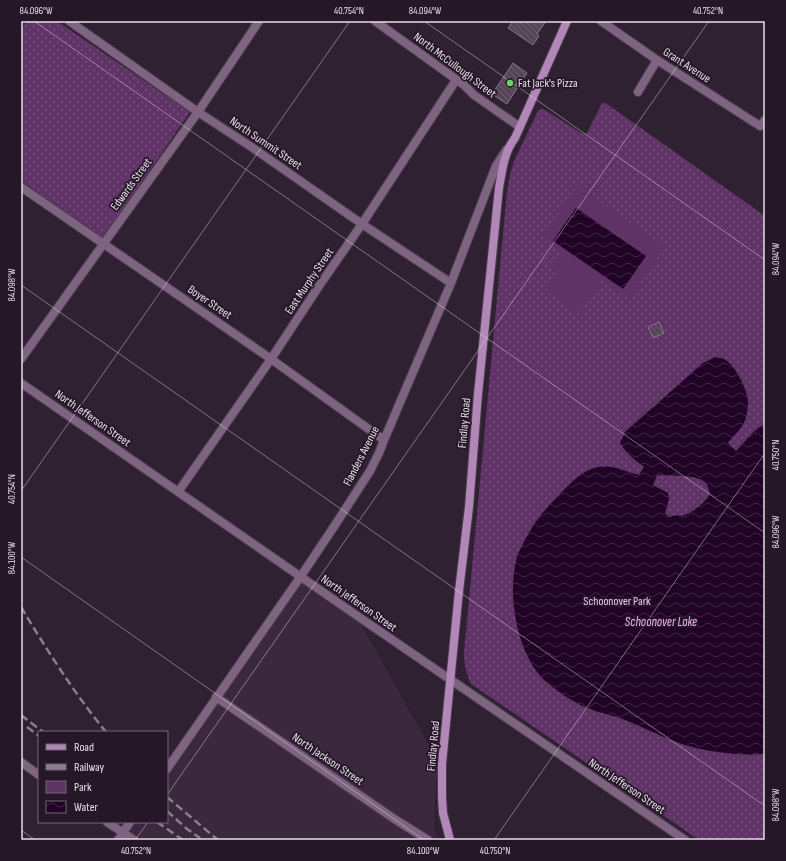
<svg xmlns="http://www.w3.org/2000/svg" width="786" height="861" font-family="'Sofia Sans Condensed',sans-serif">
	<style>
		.built { fill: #3b273e }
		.green { fill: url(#green-dots) }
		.pitch { fill: #603367 }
		.water { fill: url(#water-waves); fill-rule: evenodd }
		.building { fill: url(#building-back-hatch); stroke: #867489 }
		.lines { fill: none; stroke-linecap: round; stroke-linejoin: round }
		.street-casing { stroke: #4c3e4f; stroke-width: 10 }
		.secondary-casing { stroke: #4c3e4f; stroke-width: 10 }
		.street { stroke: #7f6482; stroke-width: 8 }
		.secondary { stroke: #b187b7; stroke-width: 8 }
		.rail { stroke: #8a7e8c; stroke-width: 2.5; stroke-dasharray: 8 4; stroke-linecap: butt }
		.ticks { fill: none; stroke: #e7dde8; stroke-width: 1; stroke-opacity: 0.45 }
		.poi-dot { fill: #6bd363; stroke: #261728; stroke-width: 1.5 }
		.labels { text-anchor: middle; stroke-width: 3.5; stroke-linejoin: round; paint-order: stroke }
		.street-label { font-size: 12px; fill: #e7dde8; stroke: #261728 }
		.poi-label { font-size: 12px; fill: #e7dde8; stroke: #261728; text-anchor: start }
		.park-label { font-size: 12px; fill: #f1c0f7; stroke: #261728 }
		.water-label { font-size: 13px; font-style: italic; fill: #f2b0fb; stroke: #261728 }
		.neatline { fill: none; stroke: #e7dde8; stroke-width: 1.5 }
		.ticks-label { font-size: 10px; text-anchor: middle; fill: #e7dde8 }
	</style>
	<defs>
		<pattern id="green-dots" width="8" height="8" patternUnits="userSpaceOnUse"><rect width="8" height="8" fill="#603367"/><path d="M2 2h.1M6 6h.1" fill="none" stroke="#77507d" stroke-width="1.8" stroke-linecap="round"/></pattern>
		<pattern id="water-waves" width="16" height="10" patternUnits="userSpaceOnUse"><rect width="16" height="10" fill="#200325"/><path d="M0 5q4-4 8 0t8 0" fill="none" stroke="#402745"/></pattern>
		<pattern id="building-back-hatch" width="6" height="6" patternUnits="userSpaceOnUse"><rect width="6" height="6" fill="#564558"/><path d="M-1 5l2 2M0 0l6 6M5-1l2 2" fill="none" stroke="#6e5f70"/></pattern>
	</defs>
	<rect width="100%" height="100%" fill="#2f2032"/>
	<path class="built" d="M301,576L356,615L439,764L436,782L434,827L437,840H118L130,822H167V769Z"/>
	<path class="green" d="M27,21H57L190,112L103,238L21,181V29Z
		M602,103H605L607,104L765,216V840H699L471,684C466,673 464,664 464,653L507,191L510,175L514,161L538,111C540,109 542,108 545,110L583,134L587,133Z"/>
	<path class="pitch" d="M577,186L665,247L629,299L602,280L579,314L546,291L559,272L553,267L564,252L542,237Z"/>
	<path class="water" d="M576,208L646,256L623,289L553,241Z
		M715,357C718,358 722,358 724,359C735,364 748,391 748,402C748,407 747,413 746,418C743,428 734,435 728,443L736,451C744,443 755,428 765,424V754C737,756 706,752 679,743C665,738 651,731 637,725C632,723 626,720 620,718C608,714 595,712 583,706C571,701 550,686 541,677C516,648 507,593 517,557C518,553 520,549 522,546C531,526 544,510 559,495C569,484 583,470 598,467C612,464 625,472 639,475L644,467C635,460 626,453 620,443L625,432L703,363ZM657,475C670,476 695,474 705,482C708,485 709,490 710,494C704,503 694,512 684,515C679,517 675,514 671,517L668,516L665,513L669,499L668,493L653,485Z"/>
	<path class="building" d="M513,21H546L537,34L539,36L533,45L508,28Z
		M513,63L527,73L507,104L492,94Z
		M659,322L664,333L653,338L648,327Z"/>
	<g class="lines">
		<defs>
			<path id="street" d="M69,21L198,112L253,148L362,224L451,283
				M375,21L464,85L474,95L520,127
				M601,21L657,60L760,126L765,120
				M638,92L657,60
				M21,187L271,359L384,440
				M21,359L198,112L259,21
				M21,383L356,615L685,840
				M178,492L271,359L319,286L362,224L456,80
				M216,697L396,820L428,840
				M21,762L39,775
				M167,769L301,576L337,522L370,471L379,453L384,440L451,283L496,166L507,149
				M107,822L134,840
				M118,840L130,822"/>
			<path id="secondary" d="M450,840L443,813L442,797V764L459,591L469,507L478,394L499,188C502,171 504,152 515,138L567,21"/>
		</defs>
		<use href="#street" class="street-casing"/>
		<use href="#secondary" class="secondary-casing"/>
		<use href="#street" class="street"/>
		<use href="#secondary" class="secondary"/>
		<path class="rail" d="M21,607C47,650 74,693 106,732
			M21,715L43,732
			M27,727L39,736
			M167,797L218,840
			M167,811L187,829L200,838
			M157,822L183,840"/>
	</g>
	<path class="ticks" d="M34,21L765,533M424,21L765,260M21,285L765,806M21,491L350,21M21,557L424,840M167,795L709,21M21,830L35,840M135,840L148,822M494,840L765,453"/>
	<circle class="poi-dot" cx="510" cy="83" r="4"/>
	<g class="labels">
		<g class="street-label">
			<text transform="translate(455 65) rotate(37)" y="4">North McCullough Street</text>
			<text transform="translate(687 65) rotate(33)" y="4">Grant Avenue</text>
			<text transform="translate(266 143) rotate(34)" y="4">North Summit Street</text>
			<text transform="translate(131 184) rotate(-54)" y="4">Edwards Street</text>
			<text transform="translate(309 281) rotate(-56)" y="4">East Murphy Street</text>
			<text transform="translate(210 302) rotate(34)" y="4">Boyer Street</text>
			<text transform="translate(93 418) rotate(35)" y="4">North Jefferson Street</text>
			<text transform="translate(464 423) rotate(-85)" y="4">Findlay Road</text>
			<text transform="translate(361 456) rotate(-63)" y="4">Flanders Avenue</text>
			<text transform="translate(359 603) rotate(35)" y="4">North Jefferson Street</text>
			<text transform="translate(433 746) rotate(-85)" y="4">Findlay Road</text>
			<text transform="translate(328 759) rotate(34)" y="4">North Jackson Street</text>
			<text transform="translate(627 786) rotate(34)" y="4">North Jefferson Street</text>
		</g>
		<g class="poi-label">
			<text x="518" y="87">Fat Jack's Pizza</text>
		</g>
		<g class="park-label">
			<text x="617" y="605">Schoonover Park</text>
		</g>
		<g class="water-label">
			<text x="661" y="626">Schoonover Lake</text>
		</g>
	</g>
	<rect width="786" height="861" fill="none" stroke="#261728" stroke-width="44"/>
	<rect x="38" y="731" width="130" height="92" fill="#261728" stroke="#736675"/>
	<rect x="46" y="744" width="20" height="6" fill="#b187b7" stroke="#736675"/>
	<text x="74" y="751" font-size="12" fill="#e7dde8">Road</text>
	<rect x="46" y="764" width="20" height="6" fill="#8a7e8c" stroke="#736675"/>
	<text x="74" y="771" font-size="12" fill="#e7dde8">Railway</text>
	<rect x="46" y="781" width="20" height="12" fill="#603367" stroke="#736675"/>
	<text x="74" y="791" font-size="12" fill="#e7dde8">Park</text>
	<rect x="46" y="801" width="20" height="12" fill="url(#water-waves)" stroke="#736675"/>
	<text x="74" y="811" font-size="12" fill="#e7dde8">Water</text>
	<rect x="22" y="22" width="742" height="817" class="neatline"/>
	<g class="ticks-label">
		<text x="36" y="14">84.096°W</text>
		<text x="349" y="14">40.754°N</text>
		<text x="425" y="14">84.094°W</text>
		<text x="708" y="14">40.752°N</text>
		<text transform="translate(775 259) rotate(-90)" y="4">84.094°W</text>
		<text transform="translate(11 285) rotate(-90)" y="4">84.098°W</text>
		<text transform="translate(775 455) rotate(-90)" y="4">40.750°N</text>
		<text transform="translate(11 489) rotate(-90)" y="4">40.754°N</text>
		<text transform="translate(775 532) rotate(-90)" y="4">84.096°W</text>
		<text transform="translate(11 558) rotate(-90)" y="4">84.100°W</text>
		<text transform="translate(775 805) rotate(-90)" y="4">84.098°W</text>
		<text x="136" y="854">40.752°N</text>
		<text x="423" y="854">84.100°W</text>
		<text x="495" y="854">40.750°N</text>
	</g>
</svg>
